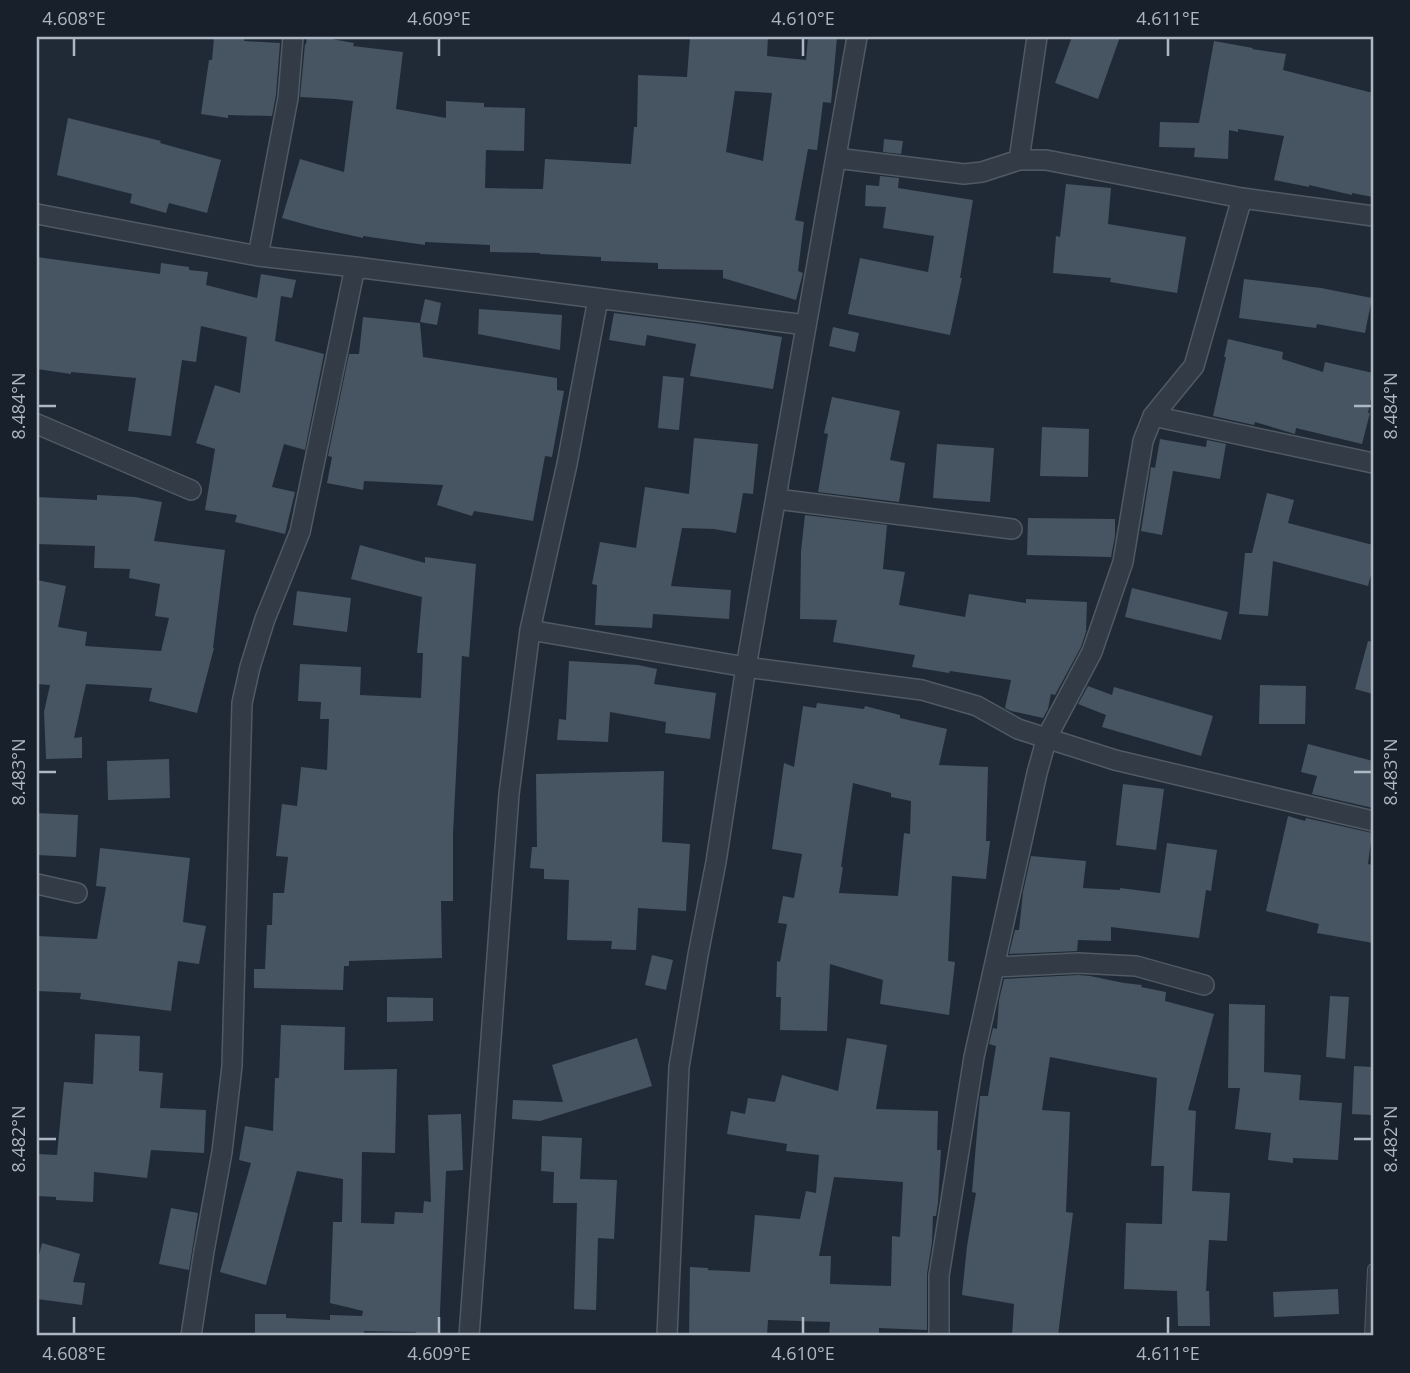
<svg xmlns="http://www.w3.org/2000/svg" width="1410" height="1373" font-family="'Open Sans',sans-serif">
	<style>
		.building { fill: #475462; fill-rule: evenodd }
		.lines { fill: none; stroke-linecap: round; stroke-linejoin: round }
		.service-casing { stroke: #505a64; stroke-width: 12 }
		.minor-casing { stroke: #505a64; stroke-width: 22 }
		.service { stroke: #333c46; stroke-width: 10 }
		.minor { stroke: #333c46; stroke-width: 19 }
		.ticks { fill: none; stroke: #acb7c3; stroke-width: 2.5 }
		.neatline { fill: none; stroke: #acb7c3; stroke-width: 2.5 }
		.ticks-label { font-size: 18px; text-anchor: middle; fill: #acb7c3 }
	</style>
	<rect width="100%" height="100%" fill="#1f2a36"/>
	<path class="building" d="M214,37H245L244,41L280,43L276,95L272,116L228,115V118L201,114L209,60H212Z
		M307,37H326V38L354,43L353,46L403,52L396,109L446,118V101L484,103V107L525,108L524,151L486,150L485,188L543,189L545,159L631,164L634,127H637L638,75L687,77L690,37H768L767,56L806,60L808,37H837L831,103L823,102L817,150L808,149L795,220L804,222L798,271L803,273L796,300L723,278V270L658,269V263L601,261V257L540,254V253L490,252V245L425,242V245L363,236V238L318,228L282,218L300,159L344,172L353,101L336,99L300,97L305,44H306ZM735,91L772,93L763,161L726,152Z
		M1072,37H1120L1098,99L1055,83Z
		M1214,41L1253,48L1252,49L1286,54L1283,70L1373,93V197L1352,193V195L1309,185V187L1274,180L1284,136L1238,129V132L1229,130L1228,159L1194,157L1195,148L1159,147L1160,122L1199,123Z
		M68,118L161,141L160,143L221,160L207,213L169,203L166,213L130,203L132,194L57,175Z
		M884,139L903,141L901,154L883,152Z
		M880,176L899,178L898,188L973,200L960,278H962L950,335L848,314L860,258L928,272L934,236L883,228L886,207L865,206L866,185L879,186Z
		M1066,184L1111,188L1108,224L1186,237L1177,293L1110,282L1111,278L1053,273L1056,236L1060,237Z
		M37,257L160,274L161,263L189,267V270L208,272L206,285L257,298L261,274L296,280L292,298L281,296L275,341L324,354L305,450L284,444L272,487L295,492L285,534L235,522L237,515L205,510L215,449L196,443L215,385L240,393L247,337L201,326L196,362L182,360L171,436L128,431L136,378L71,372V374L37,369Z
		M1244,279L1321,288L1372,298L1365,333L1317,324L1316,328L1239,318Z
		M425,299L441,303L437,325L420,322Z
		M479,309L562,315L560,350L478,334Z
		M614,313L701,324L782,337L773,389L690,376L696,344L647,335L645,346L609,340Z
		M363,317L420,323L423,357L557,378V390L564,391L552,457L545,456L533,521L474,511L472,516L437,505L443,485L364,481L363,490L327,483L332,457L328,456L349,354H359Z
		M833,327L859,333L855,352L829,346Z
		M1228,339L1283,352L1282,359L1323,372L1325,362L1373,373V390L1368,413H1370L1362,444L1296,428L1295,434L1255,422L1254,425L1213,416L1226,357H1224Z
		M663,376L684,378L679,430L658,428Z
		M832,397L900,411L890,460L905,463L899,502L818,492L828,434L824,433Z
		M1042,427L1089,429L1088,477L1040,476Z
		M694,438L758,444L753,494L743,493L736,533L714,529L682,528L671,586L731,590L729,619L653,614L652,628L595,625L597,585L592,584L600,542L636,548L645,487L689,494Z
		M1160,439L1206,447L1207,440L1226,444L1220,479L1173,471L1162,535L1141,531L1151,467L1155,468Z
		M937,444L994,448L990,502L933,498Z
		M1267,493L1294,500L1288,523L1373,545V567L1368,586L1273,561L1268,616L1239,614L1245,553H1252Z
		M97,495L135,497L162,502L154,541L225,550L213,648H214L197,713L149,701L152,688L86,684L74,738L82,737V758L46,759L44,712L50,685L37,684V580L66,586L58,627L87,632L85,646L161,651L169,618L155,616L160,584L129,578L130,569L94,568L95,546L37,544V497L97,500Z
		M805,515L887,525L883,569L905,572L899,605L965,617L969,594L1026,603V599L1087,602L1086,632L1081,647L1055,695L1051,694L1048,709L1043,718L1011,711L1005,708L1011,680L950,671L949,673L912,667L915,655L833,642L837,620L800,619L801,551Z
		M1028,518L1115,519V536L1111,557L1027,555Z
		M360,545L425,563V557L476,564L469,657L462,656L453,834V901H441L442,958L349,961V966H344L343,990L254,988V969H265L267,925H272L273,893H284L288,857L276,856L282,804L297,806L301,767L327,770L329,719H320L321,702L298,701L300,664L361,667L360,695L421,698L423,653H417L422,597L351,579Z
		M1132,588L1228,612L1221,640L1125,617Z
		M297,591L351,598L347,632L293,625Z
		M1368,641L1373,642V694L1355,689Z
		M569,661L638,665L657,669L654,684L716,693L710,739L665,733L666,722L610,712L608,742L557,740L559,719L566,720Z
		M1260,685L1306,686L1305,724H1259Z
		M1088,686L1112,695L1114,687L1213,716L1201,756L1102,727L1106,715L1078,704Z
		M817,703L864,709L865,706L900,715V718L947,729L939,765L988,767L986,841H990L986,879L952,876L948,961L955,962L949,1015L880,1004L883,980L830,964L827,1031L780,1030L781,997H776L777,961L780,962L787,924L778,923L783,896L794,898L802,854L772,849L784,763L794,767L803,706L816,708ZM853,783L891,793V797L911,801L910,834L904,833L898,896L839,893L843,867H841Z
		M1308,744L1373,761V808L1312,794L1317,776L1301,772Z
		M169,759L170,798L108,800L107,761Z
		M664,771L662,842L690,844L686,911L638,908L636,950L611,949L612,941L567,940L569,880L544,879V869L530,868L532,847H537L536,774Z
		M1123,784L1164,789L1156,850L1116,845Z
		M37,813L78,815L76,857L37,855Z
		M1288,816L1305,821L1306,818L1372,833L1368,864L1373,865V943L1317,933L1319,924L1266,911Z
		M1167,843L1217,850L1211,891L1206,890L1199,938L1111,927V941L1078,940L1077,951L1009,954L1015,930H1019L1023,892L1031,856L1086,861L1083,888L1120,890V888L1160,893Z
		M100,848L190,858L183,922L206,926L199,964L178,961L171,1011L80,999L81,993L37,991V936L97,939L106,887L96,886Z
		M652,955L673,960L666,990L645,985Z
		M1078,975L1090,976L1124,983L1142,985L1141,987L1166,992L1165,1001L1214,1014L1188,1110L1196,1111L1192,1191L1230,1193L1227,1241L1209,1240L1206,1291H1209L1210,1326H1178L1177,1291L1124,1289L1126,1223L1162,1224L1164,1166H1151L1157,1078L1050,1057L1042,1110L1070,1112L1066,1212L1073,1213L1058,1336H1012L1014,1304L962,1295L967,1246L976,1193L972,1192L980,1096H988L996,1046L989,1044L993,1028L997,1029L999,1000L1004,979Z
		M1330,996L1349,997L1345,1059L1326,1057Z
		M387,997L433,998V1021L387,1022Z
		M1229,1004L1265,1005L1264,1072L1301,1075L1299,1100L1342,1103L1338,1160L1293,1158V1163L1268,1160L1271,1133L1235,1129L1240,1088H1228Z
		M281,1025L345,1027L344,1070L397,1069L395,1153L362,1152L361,1223L394,1224L395,1212L423,1213L424,1201L431,1202L428,1115L461,1114L463,1170L446,1171L439,1336H415L416,1332L364,1331V1336H255V1314H286V1318L330,1320V1315L362,1316L363,1311L330,1303L333,1222H342L343,1179L297,1171L266,1285L220,1272L251,1163L239,1160L245,1126L273,1131L275,1078H279Z
		M95,1034L140,1036L139,1071L163,1073L160,1108L206,1110L204,1153L151,1150L147,1178L94,1172L93,1202L56,1200V1197L37,1196V1154L57,1155L64,1082L93,1084Z
		M637,1038L652,1086L540,1121L512,1119L513,1100L563,1102L552,1065Z
		M847,1038L887,1045L876,1109L938,1111L937,1150H941L938,1203L936,1216H933L932,1242L927,1274V1330L879,1328V1336H829L830,1322L768,1320L767,1336H689L690,1267L708,1268V1270L750,1272L755,1215L800,1219L806,1191L816,1193L819,1155L786,1151L787,1144L727,1134L731,1111L745,1114L748,1098L775,1102L782,1075L838,1091ZM834,1177L903,1182L900,1237L892,1236L891,1286L830,1284L831,1256H819Z
		M1354,1066L1373,1067V1115L1352,1114Z
		M542,1136L582,1138L580,1179L617,1180L614,1239L598,1238L596,1310L574,1309L577,1203H553L554,1172L541,1171Z
		M171,1208L198,1213L189,1270L159,1264Z
		M42,1243L80,1254L73,1282L85,1283L82,1305L37,1299V1263Z
		M1338,1289L1339,1314L1274,1317L1273,1292Z"/>
	<g class="lines">
		<defs>
			<path id="service" d="M1370,1336L1373,1269"/>
			<path id="minor" d="M836,158L964,174L982,172L1019,160H1046L1242,198L1373,216
				M1019,160L1037,37
				M37,214L258,256L355,267L806,325
				M258,256L288,98L293,37
				M1153,416L1373,463
				M37,424L191,490
				M777,499L1012,529
				M530,630L746,667L922,690L977,706L1018,729L1115,760L1373,821
				M37,884L77,893
				M995,967L1078,963L1136,966L1204,985
				M191,1336L204,1251L222,1152L232,1066L242,703L250,667L265,619L300,532L355,267
				M469,1336L509,794L530,630L567,464L598,299
				M667,1336L679,1067L698,955L716,862L746,667L857,37
				M939,1336V1276L974,1057L1037,773L1047,737L1092,652L1123,562L1143,441L1153,416L1194,366L1242,198"/>
		</defs>
		<use href="#service" class="service-casing"/>
		<use href="#minor" class="minor-casing"/>
		<use href="#service" class="service"/>
		<use href="#minor" class="minor"/>
	</g>
	<path class="ticks" d="M74,38V56M439,38V56M803,38V56M1168,38V56M38,406H56M1354,406H1372M38,772H56M1354,772H1372M38,1139H56M1354,1139H1372M74,1317V1334M439,1317V1334M803,1317V1334M1168,1317V1334"/>
	<rect width="1410" height="1373" fill="none" stroke="#18212b" stroke-width="77"/>
	<rect x="38" y="38" width="1334" height="1296" class="neatline"/>
	<g class="ticks-label">
		<text x="74" y="25">4.608°E</text>
		<text x="439" y="25">4.609°E</text>
		<text x="803" y="25">4.610°E</text>
		<text x="1168" y="25">4.611°E</text>
		<text transform="translate(19 406) rotate(-90)" y="6">8.484°N</text>
		<text transform="translate(1391 406) rotate(-90)" y="6">8.484°N</text>
		<text transform="translate(19 772) rotate(-90)" y="6">8.483°N</text>
		<text transform="translate(1391 772) rotate(-90)" y="6">8.483°N</text>
		<text transform="translate(19 1139) rotate(-90)" y="6">8.482°N</text>
		<text transform="translate(1391 1139) rotate(-90)" y="6">8.482°N</text>
		<text x="74" y="1360">4.608°E</text>
		<text x="439" y="1360">4.609°E</text>
		<text x="803" y="1360">4.610°E</text>
		<text x="1168" y="1360">4.611°E</text>
	</g>
</svg>
